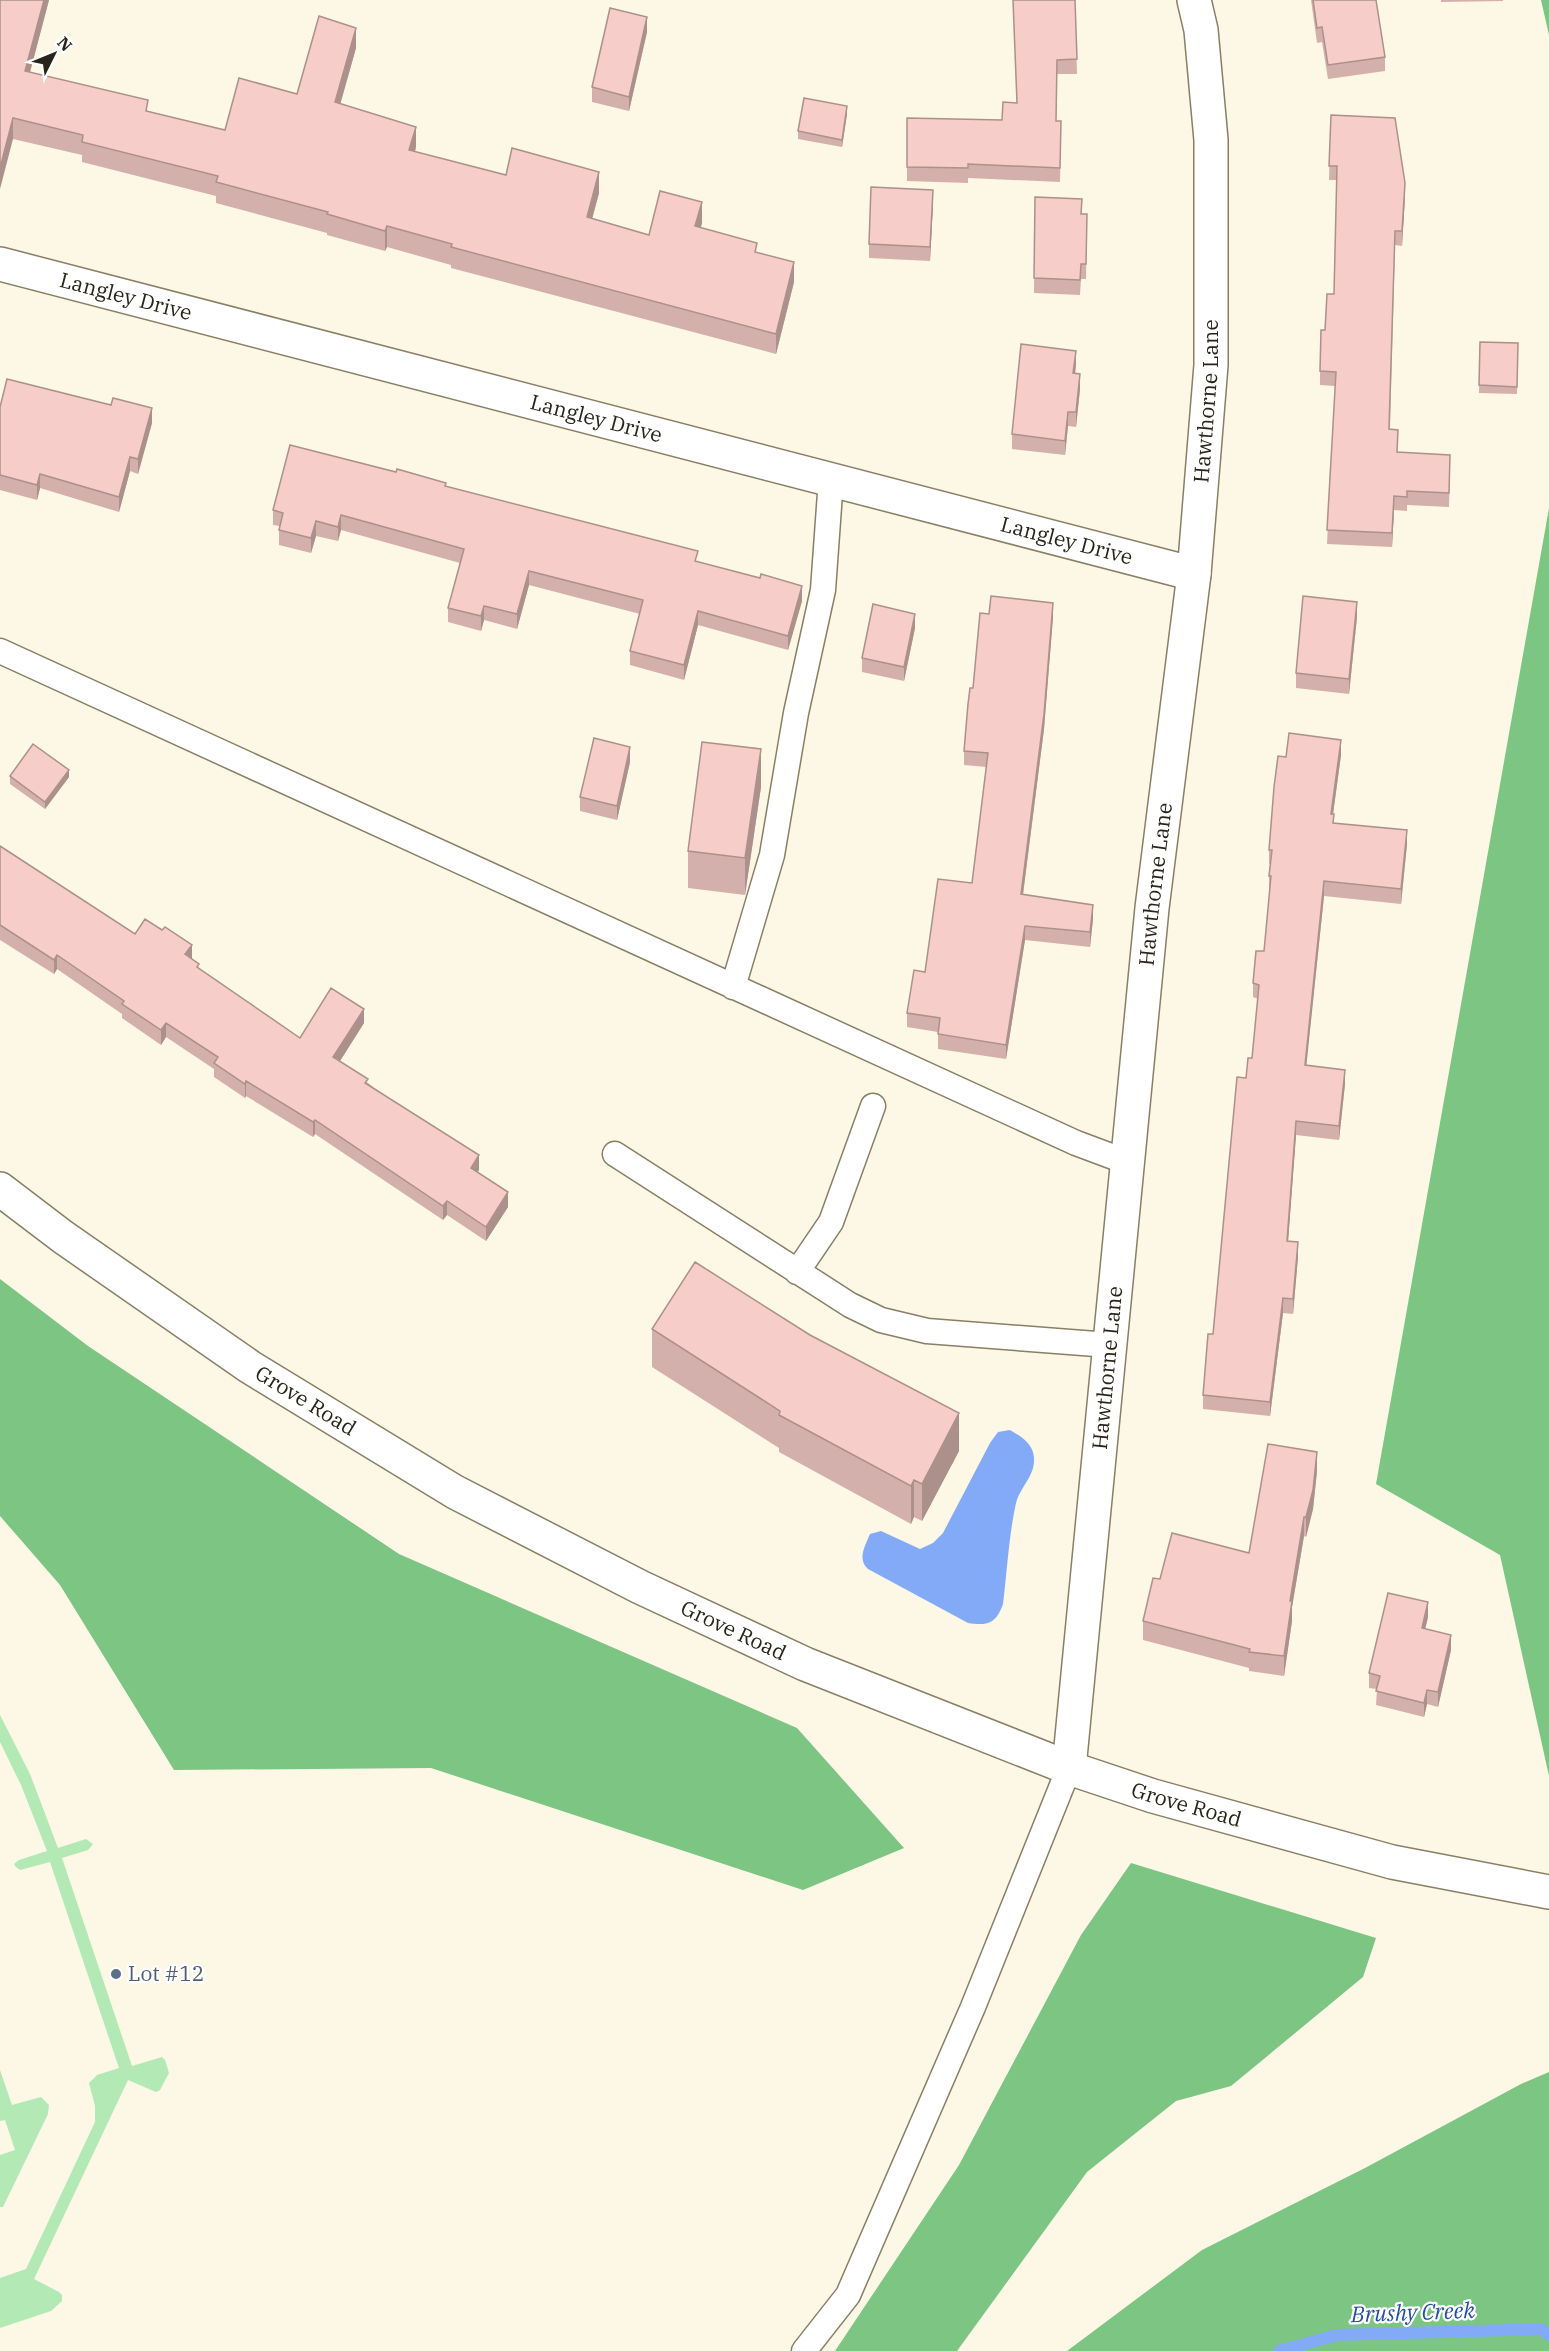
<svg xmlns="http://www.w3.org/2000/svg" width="1549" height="2351" font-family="'IBM Plex Serif',serif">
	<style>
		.green { fill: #b2e9b5 }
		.forest { fill: #7cc582 }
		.water { fill: #83aaf7 }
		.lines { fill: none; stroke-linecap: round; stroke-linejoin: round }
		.stream { stroke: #83aaf7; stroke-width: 12 }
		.service-casing { stroke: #887f65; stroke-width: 27 }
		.minor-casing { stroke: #887f65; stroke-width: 36 }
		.secondary-casing { stroke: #887f65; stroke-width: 36 }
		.service { stroke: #fff; stroke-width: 24 }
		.minor { stroke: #fff; stroke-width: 33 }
		.secondary { stroke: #fff; stroke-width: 33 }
		.wall { fill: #d4b0ac }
		.shaded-wall { fill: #ac908c }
		.building { fill: #f6cdc8; stroke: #ac908c; stroke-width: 1.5 }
		.service-dot { fill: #5c6f8a; stroke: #fff; stroke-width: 2 }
		.labels { text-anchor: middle; stroke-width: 4.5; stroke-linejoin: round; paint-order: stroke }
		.street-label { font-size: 21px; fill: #282419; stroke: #fff }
		.service-label { font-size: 21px; fill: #4e5e75; stroke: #fff; text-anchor: start }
		.water-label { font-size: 22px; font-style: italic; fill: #244da4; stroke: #fff }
	</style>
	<rect width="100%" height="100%" fill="#fdf7e6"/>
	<path class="green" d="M0,1715L30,1774L58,1848L86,1839L93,1844L88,1850L62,1858L132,2066L162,2057L165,2060L169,2073L160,2090L156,2092L128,2080L34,2279L59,2292L62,2295V2301L51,2311L0,2328V2278L26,2269L95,2122V2106L89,2083L97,2075L119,2068L50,1862L20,1870L15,1866L14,1864L19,1860L47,1851L21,1785L0,1742Z
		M0,2070L12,2105L41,2097L49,2105L48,2114L3,2207H0V2155L15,2150L5,2120L0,2121Z"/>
	<path class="forest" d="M1541,0H1549V35Z
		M1549,508V1776L1500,1555L1376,1484Z
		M0,1279L88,1346L399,1554L797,1728L904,1848L803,1890L431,1768L174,1770L60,1585L0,1516Z
		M1131,1863L1376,1938L1363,1977L1231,2086L1176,2101L1087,2172L957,2351H835L959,2165L1081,1935Z
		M1549,2072V2351H1067L1202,2250L1365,2168L1521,2084Z"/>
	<path class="water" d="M1010,1430C1022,1437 1035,1445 1034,1461C1034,1476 1020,1488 1016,1503C1009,1534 1007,1572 1003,1604C996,1624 987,1626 968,1623L868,1569C857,1559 865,1546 870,1534L881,1531L920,1549L933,1543L943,1533L990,1443L998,1432Z"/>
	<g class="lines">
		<path class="stream" d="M1279,2351L1337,2335L1541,2329L1549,2335"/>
		<defs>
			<path id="service" d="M0,651L1076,1143L1127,1162
				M733,987L772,855L796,713L823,590L831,479
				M615,1154L850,1305L881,1320L927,1331L1109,1345
				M797,1272L831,1222L873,1106
				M804,2351L848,2295L973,2007L1069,1768"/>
			<g id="minor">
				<path id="s1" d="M0,264L1194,574"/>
				<path id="s2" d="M1069,1768L1152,908L1194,574L1211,365V140L1201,30L1194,0"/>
			</g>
			<g id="secondary">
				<path id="s3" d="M0,1189L63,1237L250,1367L455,1492L640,1587L805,1664L1069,1768L1153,1796L1392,1862L1549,1892"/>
			</g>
		</defs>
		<use href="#service" class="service-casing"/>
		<use href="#minor" class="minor-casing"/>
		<use href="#secondary" class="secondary-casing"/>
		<use href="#service" class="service"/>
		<use href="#minor" class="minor"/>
		<use href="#secondary" class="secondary"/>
	</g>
	<path class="wall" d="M0,0H49L30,72L148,111L225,130L297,94L356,48L340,104L416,147L415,152L506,175L599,193L592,219L649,235L702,223L701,227L757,253L794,282L776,354L451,268V265L387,247L385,251L327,235V233L216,203V196L82,162V155L13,139Z
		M1013,0H1075L1077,74H1057L1056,121L1061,135L1060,182L968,178V183L907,181V118L1002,120L1017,103Z
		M1311,0H1376L1385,57V71L1328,79L1322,42L1317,43Z
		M1441,0H1503V1L1441,2Z
		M647,32L629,111L592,102V87Z
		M847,114L842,147L798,139V131Z
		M1331,115L1405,197L1402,246L1395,245L1390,429L1398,452L1450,469L1449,507L1407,505V511L1394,510L1392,547L1327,544L1335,386L1320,385V371L1325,330L1334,294L1337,180H1329Z
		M1035,197L1082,214H1087L1086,279H1081L1080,295L1034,293Z
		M933,204L930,261L869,258V244Z
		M1480,342L1518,343L1517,394L1479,393Z
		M1076,365L1075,374L1080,389L1076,427L1068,426L1065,455L1012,449V434Z
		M0,407L152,423L138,474L130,471L119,512L40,488L37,500L0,490Z
		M446,486L698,562L802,601L788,650L698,625L684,680L630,665V651L640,614L529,585L517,629L484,620L481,631L448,622V608L460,563L341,530L338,541L316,536L311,553L279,545V530L280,526L273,525V510Z
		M1053,617L1044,729L1023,895L1093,919L1090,947L1025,940L1006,1059L938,1049V1032L907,1027V1013L925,972L972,883L986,767L964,765V751L973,688Z
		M1357,617L1349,694L1296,688V673Z
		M915,628L904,681L862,672V658Z
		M1341,755L1333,814L1334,823L1407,844L1401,904L1324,896L1306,1065L1345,1084L1339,1140L1296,1135L1288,1241L1298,1257L1293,1314L1283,1313L1270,1416L1203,1409V1395L1213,1334L1246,1078L1252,1058L1258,999L1253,997V983L1264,951L1270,890H1269V876L1270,864H1269V850L1286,757Z
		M630,762L617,820L580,811V797Z
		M10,776L69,777L45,809L10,784Z
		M761,787L745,895L688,888V851Z
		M0,846L135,934L192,959L199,968L300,1038L364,1023L340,1061L479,1170L477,1172L508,1207L486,1241L447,1215L443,1220L315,1134L313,1137L246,1096L245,1098L214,1077V1069L166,1037L161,1045L122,1018V1014L57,969L54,974L0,940Z
		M652,1329L959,1451L922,1521L914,1517L911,1524L779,1452V1448L652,1367Z
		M1317,1471L1313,1509L1306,1537L1304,1536L1292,1607V1621L1284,1676L1249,1671V1668L1143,1640V1621L1160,1579L1249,1553Z
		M1428,1617L1425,1629L1451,1650L1438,1707L1427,1704L1424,1717L1376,1705L1377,1689L1369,1688V1673Z"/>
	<path class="shaded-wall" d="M44,0H49L25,91V71Z
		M647,17V32L629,111V97Z
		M356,28V48L335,123V102Z
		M847,106V114L842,147V140Z
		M13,118V139L0,189V168Z
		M416,127V147L409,171V150Z
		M599,172V193L587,238V217Z
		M1405,183V197L1402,246V231Z
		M933,190V204L930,261V247Z
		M702,202V223L695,246V226Z
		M387,226V247L385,251V231Z
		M794,262V282L776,354V334Z
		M1076,351V365L1073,388V373Z
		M1080,374V389L1076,427V412Z
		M152,408V423L138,474V459Z
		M1068,412V426L1065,455V441Z
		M130,457V471L119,512V497Z
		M40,474V488L37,500V485Z
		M1394,496V510L1392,547V533Z
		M341,515V530L338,541V527Z
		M316,521V536L311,553V538Z
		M529,571V585L517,629V614Z
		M802,586V601L788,650V636Z
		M1357,602V617L1349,694V679Z
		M1053,603V617L1044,729L1021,909V894Z
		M484,606V620L481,631V616Z
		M698,611V625L684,680V665Z
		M915,614V628L904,681V667Z
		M1341,740V755L1331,829V814Z
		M630,747V762L617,820V806Z
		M761,749V787L745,895V858Z
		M69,770V777L45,809V802Z
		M1407,830V844L1401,904V889Z
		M1324,881V896L1305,1079V1065Z
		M1093,905V919L1090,947V932Z
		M1025,926V940L1006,1059V1045Z
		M192,945V959L185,954Z
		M57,955V969L54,974V960Z
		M364,1009V1023L333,1072V1057Z
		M166,1023V1037L161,1045V1030Z
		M1345,1070V1084L1339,1140V1126Z
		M246,1081V1096L245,1098V1084Z
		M315,1120V1134L313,1137V1122Z
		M1296,1121V1135L1287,1256V1241Z
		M479,1155V1170L471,1182V1168Z
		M508,1192V1207L486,1241V1227Z
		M447,1201V1215L443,1220V1206Z
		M1298,1242V1257L1293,1314V1299Z
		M1283,1298V1313L1270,1416V1402Z
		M959,1413V1451L922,1521V1484Z
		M1317,1452V1471L1313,1509L1306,1537V1517Z
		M914,1480V1517L911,1524V1486Z
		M1304,1517V1536L1292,1607V1621L1284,1676V1656L1290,1601Z
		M1428,1602V1617L1422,1643V1628Z
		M1451,1635V1650L1438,1707V1692Z
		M1427,1690V1704L1424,1717V1703Z"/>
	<path class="building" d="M0,0H44L25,71L148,100L146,111L225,130L239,78L297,94L319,16L356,28L335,102L416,127L409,150L506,175L512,148L599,172L587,217L649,235L660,191L702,202L695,226L757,243L755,252L794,262L776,334L451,247L452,244L387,226L385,231L327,214L328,212L216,182L218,176L82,142L83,135L13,118L0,168Z
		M1013,0H1075L1077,59L1057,60L1056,121H1061L1060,168L968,164V168L907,167V118L1002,120L1003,102L1017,103Z
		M1313,0H1376L1385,57L1328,65L1322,27L1317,28Z
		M610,8L647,17L629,97L592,87Z
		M804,98L847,106L842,140L798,131Z
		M1331,115L1395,118L1405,183L1402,231H1395L1389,429L1398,430L1397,452L1450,455L1449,493L1407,491V497L1394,496L1392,533L1327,530L1336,372L1320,371L1321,330H1325L1327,294H1334L1337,166H1329Z
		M871,187L933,190L930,247L869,244Z
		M1035,197L1082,199L1081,214H1087L1086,264H1081L1080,280L1034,278Z
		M1480,342L1518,343L1517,387L1479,385Z
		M1021,344L1076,351L1073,373L1080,374L1076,412H1068L1065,441L1012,434Z
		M7,379L111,405L113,398L152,408L138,459L130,457L119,497L40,474L37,485L0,475V407Z
		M290,445L396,472L397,469L446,483L445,486L698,551L695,561L760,578L761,574L802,586L788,636L698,611L684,665L630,651L643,600L529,571L517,614L484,606L481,616L448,608L464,549L341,515L338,527L316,521L311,538L279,530L283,513L273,510Z
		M991,596L1053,603L1044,714L1021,894L1093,905L1090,932L1025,926L1006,1045L938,1034L940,1018L907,1013L914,970L925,972L938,879L972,883L988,753L964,751L968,704L970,688H973L980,613L989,614Z
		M1303,596L1357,602L1349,679L1296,673Z
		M873,604L915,614L904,667L862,658Z
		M1289,733L1341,740L1331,814H1334L1333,823L1407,830L1401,889L1324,881L1305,1065L1345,1070L1339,1126L1296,1121L1287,1241L1298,1242L1293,1299L1283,1298L1270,1402L1203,1395L1208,1334H1213L1237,1077L1246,1078L1248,1058H1252L1259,985L1253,983L1256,951H1264L1271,876H1269L1272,850H1269L1274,787L1278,756L1286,757Z
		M594,738L630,747L617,806L580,797Z
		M702,742L761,749L745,858L688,851Z
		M33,744L69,770L45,802L10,776Z
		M0,846L135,934L145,919L162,930L165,927L192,945L185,954L199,964L197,967L300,1038L331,988L364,1009L333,1057L368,1079L365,1083L479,1155L471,1168L508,1192L486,1227L447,1201L443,1206L315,1120L313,1122L246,1081L245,1084L214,1063L218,1057L166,1023L161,1030L122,1004L124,1001L57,955L54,960L0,925Z
		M695,1262L810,1335L959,1413L922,1484L914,1480L911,1486L779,1415L780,1411L652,1329Z
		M1268,1444L1317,1452L1313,1490L1306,1517H1304L1290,1601H1292L1284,1656L1249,1652L1250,1649L1143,1621L1153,1578L1160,1579L1172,1533L1249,1553Z
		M1388,1593L1428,1602L1422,1628L1451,1635L1438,1692L1427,1690L1424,1703L1376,1691L1380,1676L1369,1673Z"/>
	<circle class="service-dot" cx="116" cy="1974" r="6"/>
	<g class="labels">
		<g class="street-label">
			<text dy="7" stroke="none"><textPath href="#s1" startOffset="130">Langley Drive</textPath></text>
			<text dy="7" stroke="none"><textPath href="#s2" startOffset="1374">Hawthorne Lane</textPath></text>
			<text dy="7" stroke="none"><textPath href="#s1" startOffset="616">Langley Drive</textPath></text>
			<text dy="7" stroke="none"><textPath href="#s1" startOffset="1102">Langley Drive</textPath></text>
			<text dy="7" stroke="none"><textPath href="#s2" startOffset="888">Hawthorne Lane</textPath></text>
			<text dy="7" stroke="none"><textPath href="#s2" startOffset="402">Hawthorne Lane</textPath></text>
			<text dy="7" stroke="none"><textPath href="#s3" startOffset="372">Grove Road</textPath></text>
			<text dy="7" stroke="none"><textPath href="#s3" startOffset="858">Grove Road</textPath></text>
			<text dy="7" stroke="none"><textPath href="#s3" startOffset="1344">Grove Road</textPath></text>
		</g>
		<g class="service-label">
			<text x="128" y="1981">Lot #12</text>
		</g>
		<g class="water-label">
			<text transform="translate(1413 2312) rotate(-2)" y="8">Brushy Creek</text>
		</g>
	</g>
	<g transform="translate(54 54) rotate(47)" stroke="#ffffff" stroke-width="4.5" paint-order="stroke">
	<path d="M0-4.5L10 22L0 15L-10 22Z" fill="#282419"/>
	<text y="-9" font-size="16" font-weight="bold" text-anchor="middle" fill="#282419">N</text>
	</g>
</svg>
